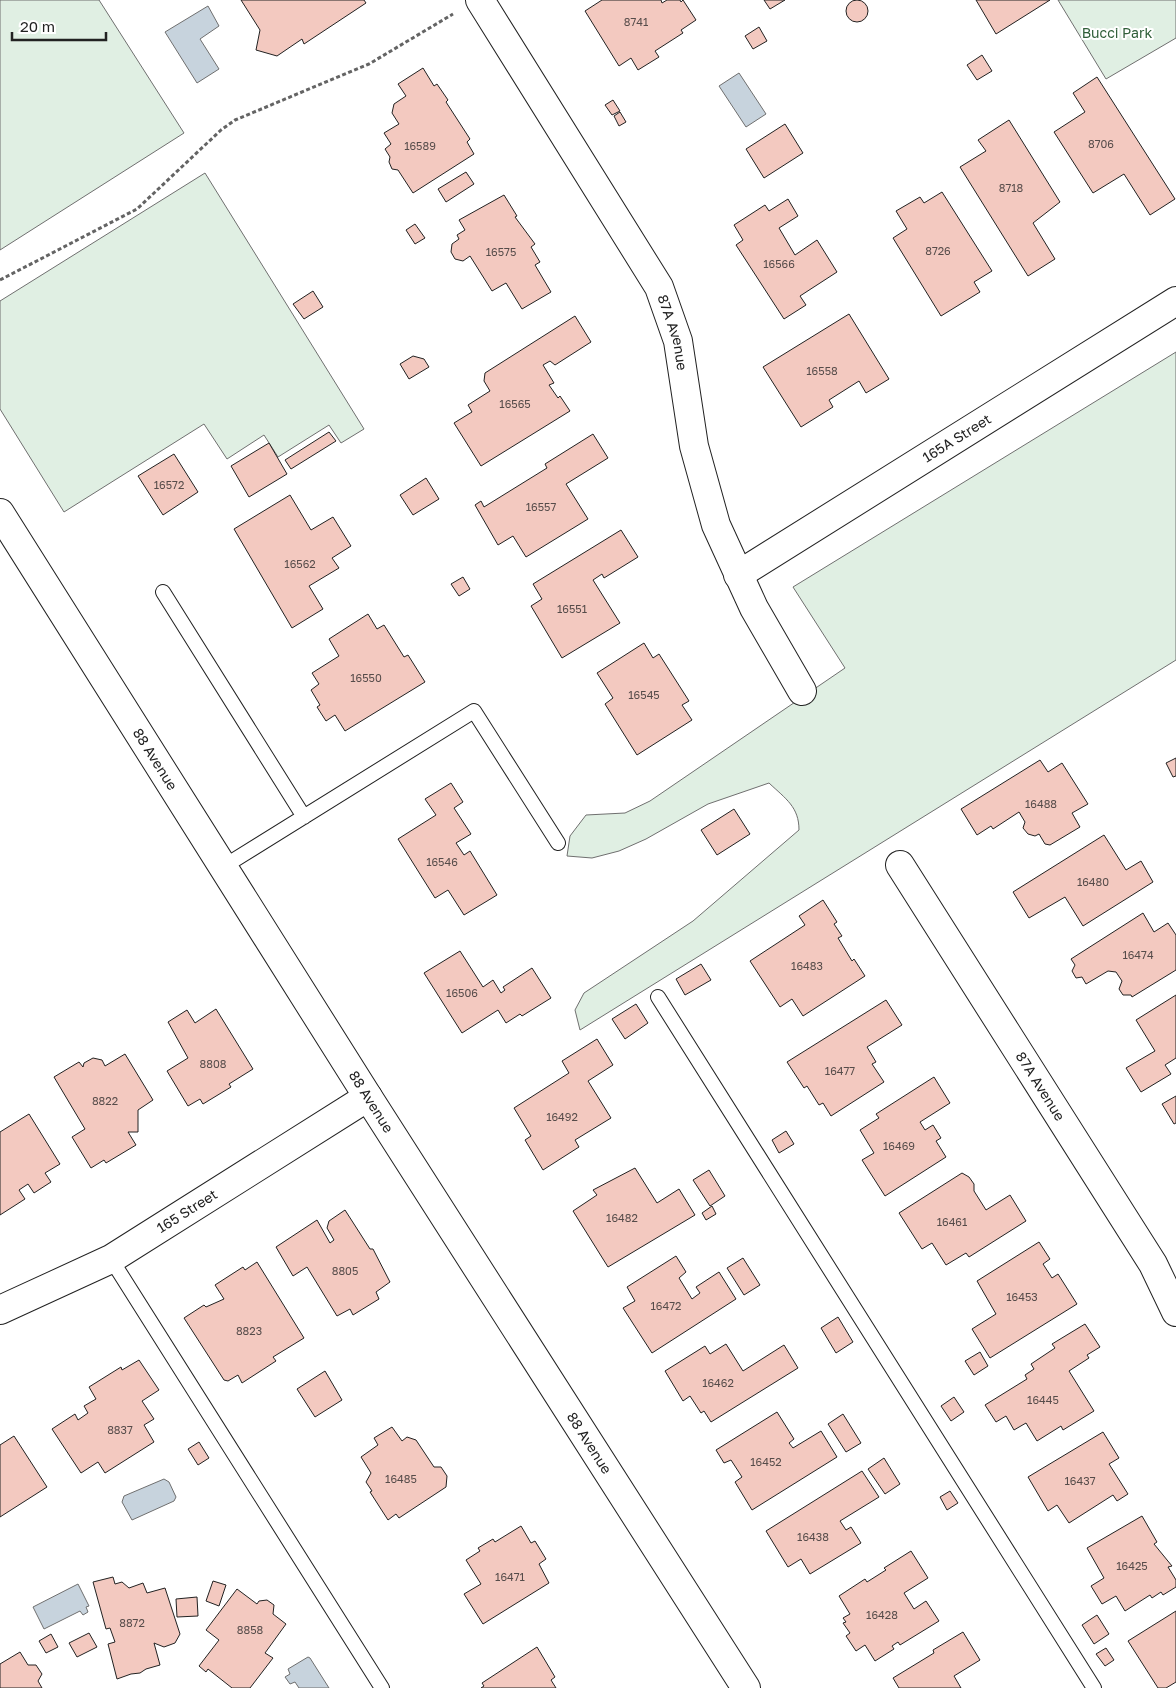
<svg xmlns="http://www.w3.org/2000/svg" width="1176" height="1688" font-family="'Golos Text',sans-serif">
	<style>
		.green { fill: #e0efe3; stroke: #6f6f6f }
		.water { fill: #c7d3dd; stroke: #6f6f6f }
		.building { fill: #f3c9c0; stroke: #222 }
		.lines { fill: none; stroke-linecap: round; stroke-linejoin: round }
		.lane-casing { stroke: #222; stroke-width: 16 }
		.street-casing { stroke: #222; stroke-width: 30 }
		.secondary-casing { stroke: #222; stroke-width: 30 }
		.path { stroke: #646464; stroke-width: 3; stroke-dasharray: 4 2.5; stroke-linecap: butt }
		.lane { stroke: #fff; stroke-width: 14 }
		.street { stroke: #fff; stroke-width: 28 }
		.secondary { stroke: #fff; stroke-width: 28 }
		.labels { text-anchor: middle; stroke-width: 4; stroke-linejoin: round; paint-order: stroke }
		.number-label { font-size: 11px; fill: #564c4a }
		.park-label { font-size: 14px; fill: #2f5e38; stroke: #fff }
		.street-label { font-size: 14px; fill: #222; stroke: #fff }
	</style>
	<rect width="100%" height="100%" fill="#fff"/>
	<path class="green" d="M0,0H99L184,133L0,250Z
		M1058,0H1176V38L1106,79Z
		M205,173L364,429L341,443L329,425L278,457L264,435L227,459L204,424L64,512L0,409V301Z
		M1176,352V660L580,1030L575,1010L584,993L693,921L799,830C799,807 786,799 769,783L708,804L646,839L619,851L592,858L567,856L570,836L586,815L625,813L650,801L845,668L793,587Z"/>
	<path class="water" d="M208,6L219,26L200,39L219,69L197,83L165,32Z
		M739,73L766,114L746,127L719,86Z
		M164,1479L169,1482L176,1497L174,1501L132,1520L122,1502L124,1496Z
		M78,1584L89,1606L86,1607L88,1612L83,1615L80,1611L44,1629L33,1607Z
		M308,1657L310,1658L329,1688H299L295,1682L290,1684L285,1677L290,1674L288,1669Z"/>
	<path class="building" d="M846 11a11 11 0 1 1 22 0a11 11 0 1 1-22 0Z
		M241,0H364L366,3L304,44L302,39L277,56L256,50L260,30Z
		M602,0H661L662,3L667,0H680L681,2L683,0L696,20L681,30L683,33L655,51L659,57L638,70L631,58L619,66L585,11Z
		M764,0H785L770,9Z
		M976,0H1050L996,34Z
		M759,27L767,41L753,49L745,36Z
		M982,55L992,71L977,80L967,65Z
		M423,68L434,86L437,84L448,100L446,102L470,139L467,142L474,154L413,193L398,170L392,169L389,162L390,157L385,149L391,144L384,133L399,124L392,113L394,104L406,96L398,84Z
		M1097,77L1175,199L1150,215L1124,174L1093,193L1054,132L1085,112L1073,93Z
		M613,100L620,111L612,115L605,105Z
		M620,112L626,122L619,126L614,116Z
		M1009,120L1060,202L1033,223L1055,259L1028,276L960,167L986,151L978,140Z
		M785,124L803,153L764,178L746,149Z
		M466,172L474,184L446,202L438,189Z
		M942,192L992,271L974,282L980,292L941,316L893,238L907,229L896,211L920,197L924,203Z
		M504,195L517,216L515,217L535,244L531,247L540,262L535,265L551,292L522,309L506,283L492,291L470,256L463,261L455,259L451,252L452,244L459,239L457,235L465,230L459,220Z
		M788,199L798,216L779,228L795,255L817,240L837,272L800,296L806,305L784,319L736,245L743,240L734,225L765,205L769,211Z
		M415,224L425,238L415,244L406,230Z
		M313,291L323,307L304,319L293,304Z
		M849,314L889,379L866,393L859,381L829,400L833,407L801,427L763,367Z
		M575,316L591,342L555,365L550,361L543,365L554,383L549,385L558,398L560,396L570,411L481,466L454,423L472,412L468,405L490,391L484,381L485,373Z
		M413,356L424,359L429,367L409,379L400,364Z
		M329,432L336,441L291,469L285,460Z
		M593,434L608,458L566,484L588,519L526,557L513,536L498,545L475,505L481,501L484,507L547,468L545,464Z
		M269,443L287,474L249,497L231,466Z
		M174,454L198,492L163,515L138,476Z
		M426,478L439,499L413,515L400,495Z
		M290,495L311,530L333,517L351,546L332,558L339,568L309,586L323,609L292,628L234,529Z
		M621,530L638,557L604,578L602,574L593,580L620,623L562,658L531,606L542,599L533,584Z
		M463,577L470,589L459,596L451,584Z
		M368,614L377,629L384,625L404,657L408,655L425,682L345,731L335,715L326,721L317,707L320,705L311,690L319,684L312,673L339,656L329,639Z
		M644,643L653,658L659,654L689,701L682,705L692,720L637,755L605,704L613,698L597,673Z
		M1176,758V776L1173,777L1166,763Z
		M1040,760L1048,772L1062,763L1088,804L1072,813L1080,827L1050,845L1045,844L1039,834L1035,836L1028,834L1023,828L1025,822L1019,812L993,829L991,826L977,835L961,809Z
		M451,783L463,802L454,808L471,834L456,843L464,855L470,851L497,895L464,915L448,890L435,898L398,839L436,815L425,799Z
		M734,809L750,834L717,855L701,830Z
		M1104,835L1126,870L1141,861L1153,882L1083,926L1065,897L1029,918L1013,892Z
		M823,900L837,922L834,924L842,936L838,938L852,961L854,959L865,976L803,1016L792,999L780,1007L750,961L805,925L799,916Z
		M1143,913L1154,932L1168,923L1176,935V970L1132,997L1131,995H1123L1119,989L1122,981L1116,972L1108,971L1086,984L1082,977L1076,978L1072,971L1075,965L1071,959Z
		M460,951L483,987L493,980L501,993L505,990L503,987L532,968L551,998L522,1016L520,1014L506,1023L498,1010L462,1033L424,973Z
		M701,964L711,980L685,995L676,979Z
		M1176,995V1058L1165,1065L1171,1074L1141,1092L1126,1068L1155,1051L1136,1020Z
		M886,1000L902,1025L867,1047L876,1062L872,1064L884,1082L831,1116L823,1103L819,1105L807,1086L804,1088L787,1062Z
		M636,1004L648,1023L625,1039L612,1019Z
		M216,1009L253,1069L229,1084L231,1087L203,1104L200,1099L188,1106L167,1071L188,1058L168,1022L187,1010L195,1023Z
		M597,1039L613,1065L588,1081L611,1118L575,1140L579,1147L543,1170L525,1140L531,1136L514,1108L569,1073L562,1061Z
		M125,1054L153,1100L138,1110V1132H128L136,1145L106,1163L104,1160L91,1168L72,1137L85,1129L54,1077L79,1062L83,1067L84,1063L93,1058L102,1060L105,1066Z
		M934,1077L950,1103L920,1122L925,1130L933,1125L941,1138L936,1141L946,1157L885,1196L862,1160L874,1153L860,1130L879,1118L876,1114Z
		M1176,1096V1123L1174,1124L1162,1104Z
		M29,1114L60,1164L45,1173L51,1182L34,1193L28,1184L19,1190L25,1199L0,1215V1132Z
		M786,1131L794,1144L779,1153L772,1140Z
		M635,1168L657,1203L679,1189L695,1215L608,1267L573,1211L597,1195L593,1190Z
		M709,1170L725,1196L710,1206L693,1180Z
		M962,1173L969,1177L974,1184V1191L986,1210L1010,1195L1026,1221L969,1257L966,1253L946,1265L932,1243L922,1249L899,1213Z
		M712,1206L716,1214L706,1220L702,1213Z
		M345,1210L370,1249H373L390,1282L376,1292L379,1299L353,1315L350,1309L337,1316L307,1267L293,1276L276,1247L317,1220L330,1243L334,1240L327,1228L329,1221Z
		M1039,1242L1050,1259L1043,1264L1052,1278L1058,1274L1077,1304L990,1358L972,1329L996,1314L977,1281Z
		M676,1256L686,1272L679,1278L692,1299L700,1293L696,1287L719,1272L736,1299L652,1353L623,1308L635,1301L627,1287Z
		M743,1258L760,1285L744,1295L727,1268Z
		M257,1262L304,1338L273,1357L276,1361L242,1383L238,1375L228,1381L224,1380L184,1318L204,1305L206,1307L224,1299L215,1285L243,1267L245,1270Z
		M838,1317L853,1342L836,1353L821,1328Z
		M1085,1324L1100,1347L1087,1355L1089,1358L1069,1371L1094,1411L1063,1430L1061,1426L1037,1441L1026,1423L1014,1430L1006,1416L996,1422L985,1405L1027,1379L1025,1375L1034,1369L1031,1364L1055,1348L1052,1344Z
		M726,1344L743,1371L784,1345L798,1368L711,1422L704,1411L701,1413L690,1396L683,1401L665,1371L705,1346L710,1354Z
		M980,1352L988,1366L974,1375L965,1361Z
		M139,1360L159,1390L142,1401L154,1419L144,1425L154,1442L105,1473L98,1462L81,1473L52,1429L75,1414L78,1420L88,1413L84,1406L96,1399L89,1387L121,1367L122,1370Z
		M325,1371L342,1400L315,1417L297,1389Z
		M954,1397L964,1412L951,1421L941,1406Z
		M777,1412L794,1439L789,1443L793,1448L821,1431L837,1457L752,1510L735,1482L742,1477L731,1460L724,1463L716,1450Z
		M843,1414L861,1443L846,1452L828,1424Z
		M392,1427L402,1441L407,1437L416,1440L434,1467H441L447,1476L446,1487L399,1518L396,1514L388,1520L370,1492L372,1491L366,1482L371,1473L361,1457L378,1445L374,1438Z
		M1103,1432L1119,1458L1109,1464L1128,1494L1117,1501L1113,1495L1069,1523L1057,1505L1048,1511L1028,1477Z
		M14,1436L47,1487L0,1517V1445Z
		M199,1442L209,1458L198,1465L188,1449Z
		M884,1458L900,1484L885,1494L868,1469Z
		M862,1471L879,1497L840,1521L846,1530L851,1527L861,1543L810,1574L801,1559L788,1567L766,1531Z
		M950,1491L958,1503L947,1510L940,1497Z
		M1142,1516L1157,1542L1154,1544L1172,1566L1168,1567L1176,1580V1587L1163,1595L1161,1592L1152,1598L1150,1595L1125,1611L1116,1596L1102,1604L1091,1586L1104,1578L1087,1548Z
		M521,1526L531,1543L535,1541L546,1559L539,1564L549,1583L483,1624L464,1594L481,1584L466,1560L480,1551L478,1548L493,1539L495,1542Z
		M911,1551L928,1578L904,1593L914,1609L926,1601L939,1621L900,1645L898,1642L892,1646L894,1649L875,1661L865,1645L856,1651L846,1636L850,1633L843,1623L846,1622L843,1618L850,1614L839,1596L865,1579L867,1582L886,1570L884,1568Z
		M113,1577L115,1584L122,1582L129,1588L143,1583L147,1593L165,1588L180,1634L175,1643L164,1647L154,1643L160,1665L146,1669L140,1673L131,1674L117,1679L108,1644L115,1642L110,1628L106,1629L93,1582Z
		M213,1581L226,1585L219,1606L206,1601Z
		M237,1589L257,1604L259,1601L267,1600L274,1605L273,1614L286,1624L265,1653L273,1658L250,1688H232L208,1669L206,1672L199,1666L219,1640L206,1630Z
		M197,1597L198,1616L177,1617L176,1599Z
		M1176,1611V1682L1166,1688H1158L1128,1641Z
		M1097,1615L1109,1634L1094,1644L1082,1625Z
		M963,1632L980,1660L954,1676L961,1688H899L893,1678L934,1653L933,1650Z
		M89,1633L97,1647L77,1657L69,1643Z
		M51,1634L58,1647L46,1653L39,1641Z
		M537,1647L555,1677L551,1680L556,1688H481L484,1686L482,1683Z
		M1106,1648L1114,1660L1105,1666L1096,1654Z
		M20,1652L28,1665H36L42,1674L38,1681L42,1688H0V1664Z"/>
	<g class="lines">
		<defs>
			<path id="lane" d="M163,592L304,817
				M223,867L474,711L558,843
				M658,997L1094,1688
				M111,1259L382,1688"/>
			<g id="street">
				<path id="s1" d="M480,0L659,287L678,341L694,446L716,525L754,608L802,691"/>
				<path id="s2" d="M738,575L1176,301"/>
				<path id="s3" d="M900,865L1153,1264L1176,1312"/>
				<path id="s4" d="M0,1310L111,1259L368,1097"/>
			</g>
			<g id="secondary">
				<path id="s5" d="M0,513L368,1097L746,1688"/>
			</g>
		</defs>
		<use href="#lane" class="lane-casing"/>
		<use href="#street" class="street-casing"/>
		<use href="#secondary" class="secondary-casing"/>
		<path class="path" d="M0,280L137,209L221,130L235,120L369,64L453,14"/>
		<use href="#lane" class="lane"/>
		<use href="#street" class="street"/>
		<use href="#secondary" class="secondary"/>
	</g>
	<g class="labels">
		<g class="number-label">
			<text x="636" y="26">8741</text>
			<text x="1101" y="148">8706</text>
			<text x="420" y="150">16589</text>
			<text x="1011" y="192">8718</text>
			<text x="938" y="255">8726</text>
			<text x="501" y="256">16575</text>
			<text x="779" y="268">16566</text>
			<text x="822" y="375">16558</text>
			<text x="515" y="408">16565</text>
			<text x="169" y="489">16572</text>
			<text x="541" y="511">16557</text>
			<text x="300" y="568">16562</text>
			<text x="572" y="613">16551</text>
			<text x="366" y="682">16550</text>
			<text x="644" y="699">16545</text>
			<text x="1041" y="808">16488</text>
			<text x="442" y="866">16546</text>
			<text x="1093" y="886">16480</text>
			<text x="1138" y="959">16474</text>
			<text x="807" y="970">16483</text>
			<text x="462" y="997">16506</text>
			<text x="213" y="1068">8808</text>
			<text x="840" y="1075">16477</text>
			<text x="105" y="1105">8822</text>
			<text x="562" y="1121">16492</text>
			<text x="899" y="1150">16469</text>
			<text x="622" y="1222">16482</text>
			<text x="952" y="1226">16461</text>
			<text x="345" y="1275">8805</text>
			<text x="1022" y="1301">16453</text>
			<text x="666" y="1310">16472</text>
			<text x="249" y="1335">8823</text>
			<text x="718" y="1387">16462</text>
			<text x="1043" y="1404">16445</text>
			<text x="120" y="1434">8837</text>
			<text x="766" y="1466">16452</text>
			<text x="401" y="1483">16485</text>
			<text x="1080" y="1485">16437</text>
			<text x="813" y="1541">16438</text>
			<text x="1132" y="1570">16425</text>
			<text x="510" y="1581">16471</text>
			<text x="882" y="1619">16428</text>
			<text x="132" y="1627">8872</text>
			<text x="250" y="1634">8858</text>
		</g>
		<g class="park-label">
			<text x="1117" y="38">Bucci Park</text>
		</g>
		<g class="street-label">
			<text dy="5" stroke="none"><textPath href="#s1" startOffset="386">87A Avenue</textPath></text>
			<text dy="5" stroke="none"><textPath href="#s2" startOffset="258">165A Street</textPath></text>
			<text dy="5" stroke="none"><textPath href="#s5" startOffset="291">88 Avenue</textPath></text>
			<text dy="5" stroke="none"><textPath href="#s3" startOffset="262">87A Avenue</textPath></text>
			<text dy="5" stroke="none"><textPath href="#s5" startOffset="696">88 Avenue</textPath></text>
			<text dy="5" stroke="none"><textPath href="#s4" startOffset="212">165 Street</textPath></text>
			<text dy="5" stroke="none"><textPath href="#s5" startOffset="1101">88 Avenue</textPath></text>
		</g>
	</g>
	<path d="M12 32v8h94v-8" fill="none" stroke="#222222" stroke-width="2.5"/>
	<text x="20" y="32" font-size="15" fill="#222222" stroke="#ffffff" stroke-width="4" paint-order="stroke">20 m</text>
</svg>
